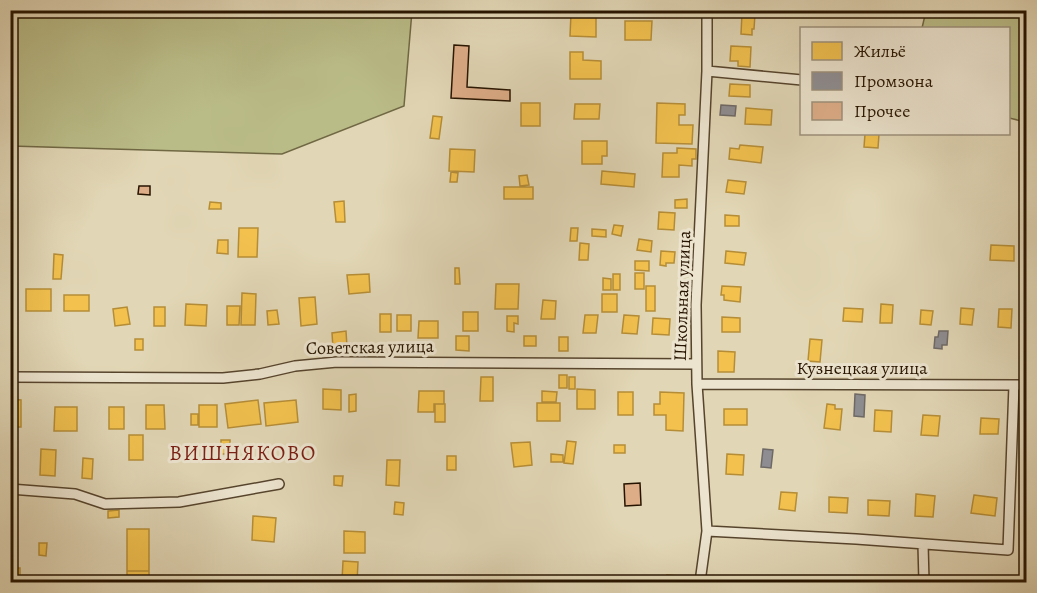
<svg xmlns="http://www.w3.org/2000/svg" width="1037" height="593" font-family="Alegreya,serif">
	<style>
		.green { fill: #babc88; stroke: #706844; stroke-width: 1.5 }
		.homes { fill: #f2c14e; stroke: #b58d37; stroke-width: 1.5 }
		.industry { fill: #8d8d92; stroke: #6e6966; stroke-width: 1.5 }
		.building { fill: #ddad88; stroke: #271400; stroke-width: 1.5 }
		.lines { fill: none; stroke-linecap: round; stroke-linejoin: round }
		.minor-casing { stroke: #56442d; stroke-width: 12 }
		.minor { stroke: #ece4cf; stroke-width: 9 }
		.labels { text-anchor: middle; stroke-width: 6; stroke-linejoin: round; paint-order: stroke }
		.street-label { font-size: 18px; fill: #271400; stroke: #ece4cf }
		.quarter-label { font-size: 21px; letter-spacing: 1.5px; fill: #7a1f14; stroke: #ece4cf }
	</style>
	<rect width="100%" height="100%" fill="#e1d6b5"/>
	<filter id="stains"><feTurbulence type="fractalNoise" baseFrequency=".00333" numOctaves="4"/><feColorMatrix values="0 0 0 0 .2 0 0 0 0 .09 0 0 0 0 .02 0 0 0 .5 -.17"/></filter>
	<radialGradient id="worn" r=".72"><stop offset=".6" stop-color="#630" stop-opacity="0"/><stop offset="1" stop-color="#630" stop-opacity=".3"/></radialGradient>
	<path class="green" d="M11,10L412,11L404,106L282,154L11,146Z
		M926,11H1026V122L1009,118L1008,28H922Z"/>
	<path class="homes" d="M742,13L755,14L754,29H752V35L741,34Z
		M571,14L596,15V37L570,36Z
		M625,21H652L651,40H625Z
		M731,46L751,47L750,67L738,66V61H730Z
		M570,52H583V60L601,61V79H570Z
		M730,84L750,85V97L729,96Z
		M521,103H540V126H521Z
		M657,103L685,104V115H679V125H693L692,144L656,143Z
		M575,104H600L599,119H574Z
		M746,108L772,110L771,125L745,124Z
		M433,116L442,117L439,139L430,138Z
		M865,134H879L878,148L864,147Z
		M582,141H607V156H602V164H582Z
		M740,145L763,147L761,163L729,159L730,148L739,149Z
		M677,148L696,149V159H692V166L679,165V177H662L663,153H677Z
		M450,149L475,150L474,172L449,171Z
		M602,171L635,174L634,187L601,184Z
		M451,172L458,173L457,182H450Z
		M527,175L529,185L520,186L519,176Z
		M728,180L746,182L744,194L726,192Z
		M504,187H533V199H504Z
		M687,199V208H675V200Z
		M344,201L345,222H336L334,202Z
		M210,202L221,203V209H209Z
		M659,212L675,213L674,230L658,229Z
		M725,215L739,216V226H725Z
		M614,225L623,226L621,236L612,234Z
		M239,228H258L257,257H238Z
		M571,228H578L577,241H570Z
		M592,229L606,230V237L592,236Z
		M639,239L652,241L651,252L637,250Z
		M218,240H228V254L217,253Z
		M580,243L589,244L588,260H579Z
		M991,245L1014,246V261L990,260Z
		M661,251L675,252L674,263H666V266L660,265Z
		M726,251L746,253L744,265L725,263Z
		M54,254L63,255L61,279H53Z
		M635,261H649V271L635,270Z
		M455,268H459L460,284H455Z
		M635,273H644V289H635Z
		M369,274L370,292L349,294L347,275Z
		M613,274H620V290H613Z
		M603,278L611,279V290H603Z
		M496,284H519L518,309H495Z
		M646,286H655V311H646Z
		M722,286L741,287L740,302L724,300V295H721Z
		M26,289H51V311H26Z
		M242,293L256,294L255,325H241Z
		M602,294H617V312H602Z
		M64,295H89V311H64Z
		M315,297L317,324L301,326L299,298Z
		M543,300L556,301L555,319H541Z
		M186,304L207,305L206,326L185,325Z
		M881,304L893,305L892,323H880Z
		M227,306H240L239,325H227Z
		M127,307L130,324L115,326L113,309Z
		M154,307H165V326H154Z
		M844,308L863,309L862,322L843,321Z
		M961,308L974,309L972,325L960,324Z
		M999,309H1012L1011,328L998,327Z
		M277,310L279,324L268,325L267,311Z
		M921,310L933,311L931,325L920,324Z
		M463,312H478V331H463Z
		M380,314H391V332H380Z
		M397,315H411V331H397Z
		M585,315H598L596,333H583Z
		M624,315L639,316L637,334L622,333Z
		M507,316H518V324L514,323V332L507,331Z
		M722,317L740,318V332H722Z
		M653,318L670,319L669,335L652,334Z
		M419,321H438V338H418Z
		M346,331L347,347L333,348L332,333Z
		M456,336H469V351L456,350Z
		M524,336H536V346H524Z
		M559,337H568V351H559Z
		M135,339H143V350H135Z
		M810,339L822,340L820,362L808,361Z
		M718,351L735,352L734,372H718Z
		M559,375H567V388H559Z
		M481,377H493V401H480Z
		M569,377H575V389H569Z
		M323,389L341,390V410L323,409Z
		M577,389L595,390V409H577Z
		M419,391H444V404H434V412H418Z
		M542,391L557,392L556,402H542Z
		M618,392H633V415H618Z
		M660,392L684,393L683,431L666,430V415H654V404H660Z
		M356,394V411L349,412V395Z
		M10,399L21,400V427H10Z
		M258,400L261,424L228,428L225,404Z
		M296,400L298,422L266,426L264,403Z
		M537,403H560V421H537Z
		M435,404H445V422H435Z
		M827,404L835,405V409H842L840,430L824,428Z
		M146,405H164L165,429H146Z
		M199,405H217V427H199Z
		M1024,405H1026V435H1021Z
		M55,407H77V431H54Z
		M109,407H124V429H109Z
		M724,409H747V425H724Z
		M875,410L892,411L891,432L874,431Z
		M191,414H198V425H191Z
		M923,415L940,416L938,436L921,435Z
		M981,418L999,419L998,434H980Z
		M129,435H143V460H129Z
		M221,440H230V454H221Z
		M567,441L576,442L573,464L564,463Z
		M530,442L532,465L514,467L511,443Z
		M614,445H625V453H614Z
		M41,449L56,450L55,476L40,475Z
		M551,454L563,455V462H551Z
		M727,454L744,455L743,475L726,474Z
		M447,456H456V470H447Z
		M83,458L93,459L92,479L82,478Z
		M387,460H400L399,486L386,485Z
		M334,476H343L342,486L334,485Z
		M781,492L797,493L795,511L779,509Z
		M916,494L935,496L933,517L915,516Z
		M974,495L997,498L995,516L971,513Z
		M829,497L848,498L847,513L829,512Z
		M868,500L890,501L889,516L868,515Z
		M395,502L404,503L403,515L394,514Z
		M119,510V517L108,518V511Z
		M253,516L276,518L274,542L252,540Z
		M127,529H149V571H127Z
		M344,531L365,532V553H344Z
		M39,543H47L46,556L39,555Z
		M343,561L358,562L357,582L342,581Z
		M10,568H20V582H10Z
		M127,571H149V582H127Z
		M667,575L679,576V582H667Z"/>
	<path class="industry" d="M721,105L736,106L735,116L720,115Z
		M939,331H948L947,345H942V349L934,348L935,337H938Z
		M855,394L865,395L864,417L854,416Z
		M763,449L773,450L771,468L761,467Z"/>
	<path class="building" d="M454,45L469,46L467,87L510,90V101L451,98Z
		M139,186H150V195L138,194Z
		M640,483L641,505L625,506L624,484Z"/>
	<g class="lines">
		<defs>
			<path id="minor" d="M707,71L802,80
				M10,377L223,378L260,374L295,366L337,362L696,364
				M697,384L1026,385
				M10,489L75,494L105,504L179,502L279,484
				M707,531L856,539L1008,550L1014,385
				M923,544L924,582
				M700,582L707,531L697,384L696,305L707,71V10"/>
		</defs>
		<use href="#minor" class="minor-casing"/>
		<use href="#minor" class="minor"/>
	</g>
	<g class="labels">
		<g class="street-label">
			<text transform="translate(682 296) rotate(-88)" y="6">Школьная улица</text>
			<text transform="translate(370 347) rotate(-1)" y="6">Советская улица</text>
			<text x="862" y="374">Кузнецкая улица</text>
		</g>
		<g class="quarter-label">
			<text x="243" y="460">ВИШНЯКОВО</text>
		</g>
	</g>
	<rect width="1037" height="593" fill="none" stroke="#e1d6b5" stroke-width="36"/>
	<rect x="12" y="12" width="1013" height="569" fill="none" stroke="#271400" stroke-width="3"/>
	<rect x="18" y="18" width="1001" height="557" fill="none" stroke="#271400" stroke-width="1.5"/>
	<rect x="800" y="27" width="210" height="108" fill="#ece4cf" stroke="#9d917c" stroke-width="1.5"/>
	<rect x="812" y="42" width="30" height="18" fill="#f2c14e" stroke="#9d917c" stroke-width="1.5"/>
	<text x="854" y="57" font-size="18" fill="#271400">Жильё</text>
	<rect x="812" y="72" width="30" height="18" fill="#8d8d92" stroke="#9d917c" stroke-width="1.5"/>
	<text x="854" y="87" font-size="18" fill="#271400">Промзона</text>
	<rect x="812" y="102" width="30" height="18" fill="#ddad88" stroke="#9d917c" stroke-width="1.5"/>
	<text x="854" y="117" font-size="18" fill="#271400">Прочее</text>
	<rect width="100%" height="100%" filter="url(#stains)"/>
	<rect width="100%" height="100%" fill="url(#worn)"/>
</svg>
